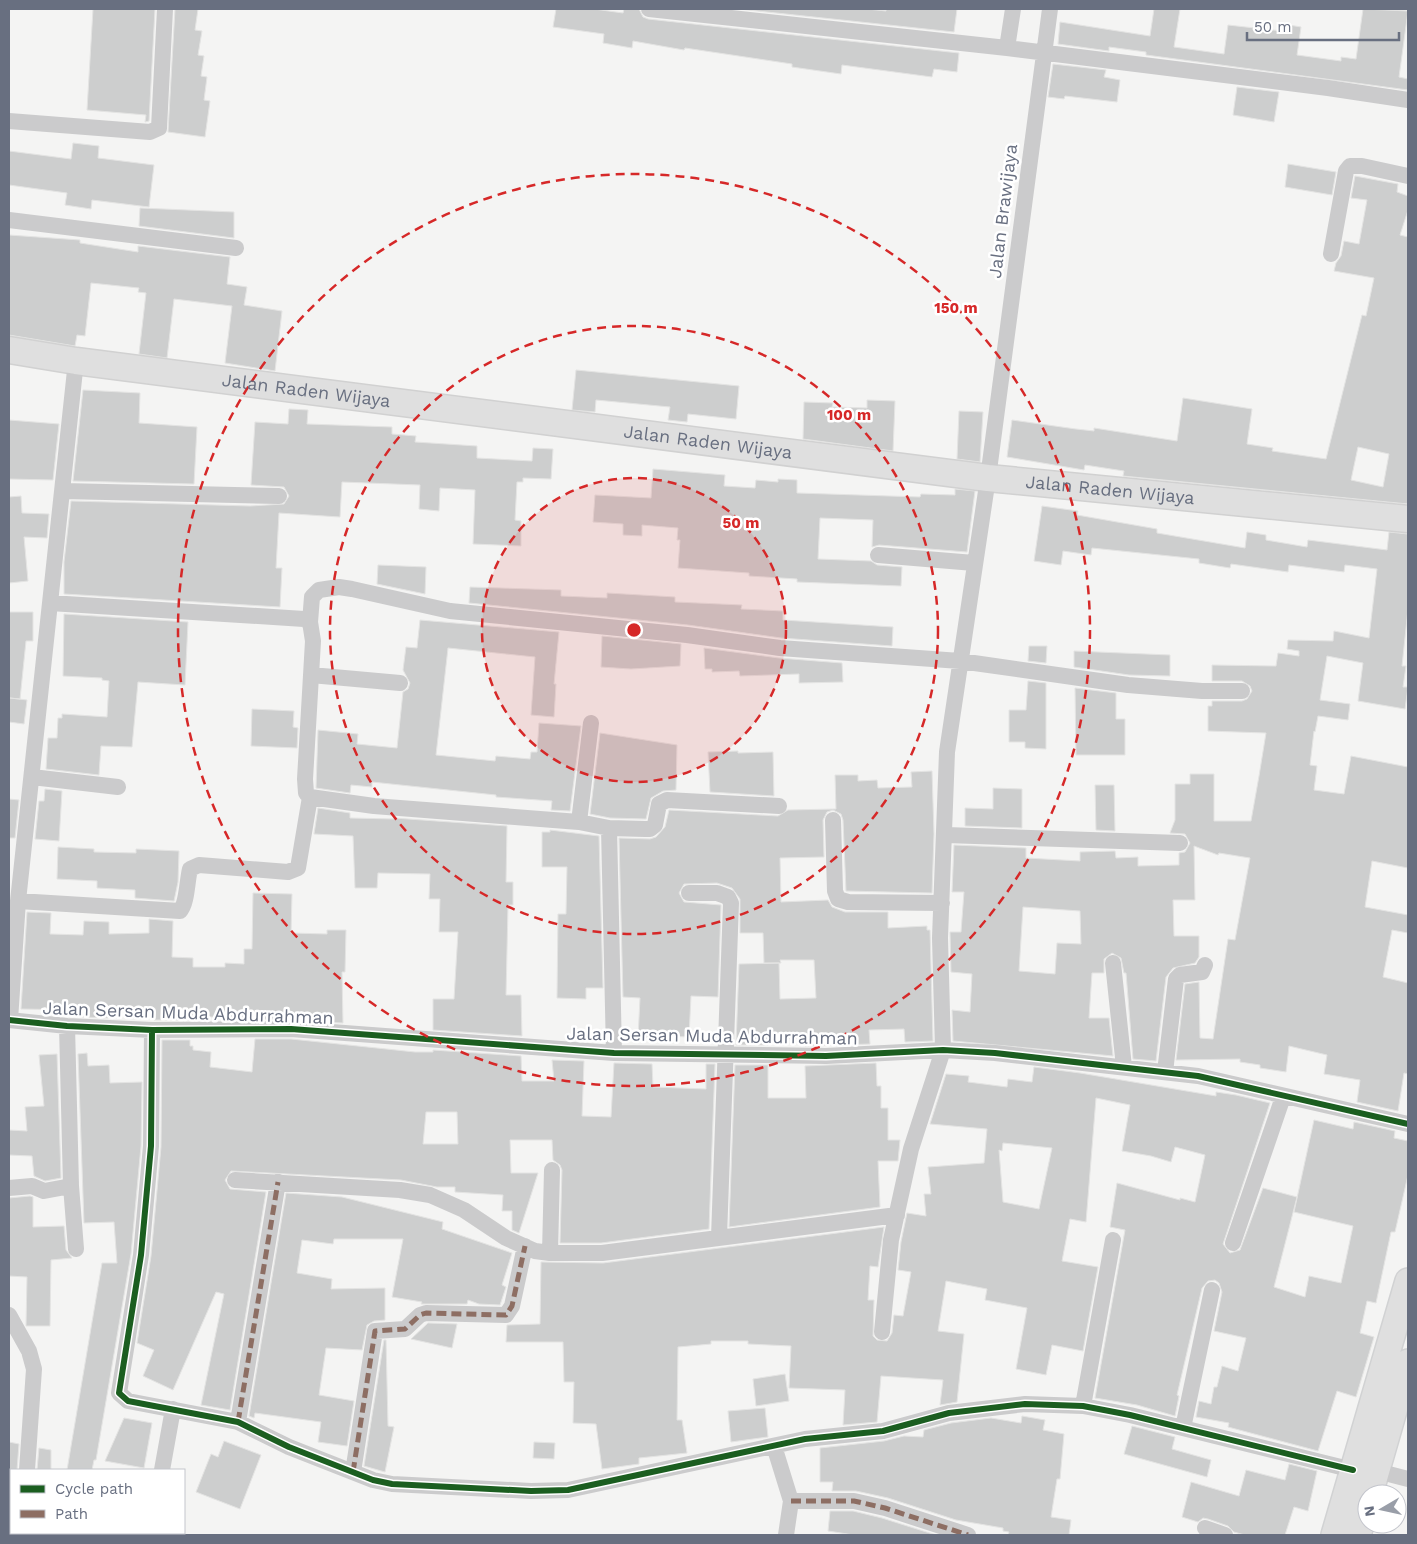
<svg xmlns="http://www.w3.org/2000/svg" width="1417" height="1544" font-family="'Work Sans',sans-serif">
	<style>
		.building { fill: #cdcece; stroke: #e4e4e3; fill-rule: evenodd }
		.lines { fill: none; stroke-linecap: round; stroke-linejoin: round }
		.primary-casing { stroke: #d1d2d3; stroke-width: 28 }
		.trunk-casing { stroke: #d1d1d1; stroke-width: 29 }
		.minor { stroke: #cbcbcc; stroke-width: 16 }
		.primary { stroke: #dfdfdf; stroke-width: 25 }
		.trunk { stroke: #dfdfdf; stroke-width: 26 }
		.quiet { stroke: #8d6e63; stroke-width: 5; stroke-dasharray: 10 5; stroke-linecap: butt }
		.cycleway-casing { stroke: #fff; stroke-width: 9 }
		.cycleway { stroke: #1b5e20; stroke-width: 6 }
		.ring { fill: none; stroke: #d62828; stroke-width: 2.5; stroke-dasharray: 9 6 }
		.labels { text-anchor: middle; stroke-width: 5; stroke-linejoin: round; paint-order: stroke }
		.street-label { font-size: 18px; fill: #686f80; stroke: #fff }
		.centre { fill: #d62828; stroke: #fff; stroke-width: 2.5 }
		.ring-label { font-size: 15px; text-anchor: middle; font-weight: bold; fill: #d62828; stroke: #fff; stroke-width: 5; stroke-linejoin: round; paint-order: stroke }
	</style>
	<rect width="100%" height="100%" fill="#f4f4f3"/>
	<path class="building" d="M93,9H155L149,121L145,122L146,115L87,110Z
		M175,9H198L195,30L202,31L198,55L204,56L201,76L207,77L204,100L210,101L205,137L168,132Z
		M556,9H594L623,13L624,9H639L643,17L648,19L959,53L957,72L934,69L932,77L842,65L841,74L792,67V64L685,48L684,50L633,41L632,48L603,43L604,34L553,27Z
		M739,9H867L886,11V9H957L954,32Z
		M1154,9H1180L1174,47L1224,54L1228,25L1282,31L1283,24L1301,27L1297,55L1341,61V57L1356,59L1363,9L1408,11L1399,77L1408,79V90L1146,55V52L1109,47V51L1058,44L1060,22L1150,36Z
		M1053,64L1106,70L1104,77L1120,80L1117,102L1065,96L1064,99L1048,97Z
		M1237,87L1279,92L1274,122L1233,115Z
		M73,143L99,146L98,158L154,165L149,207L92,200L91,209L65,205L67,193L9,185V151L71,159Z
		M1288,164L1336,172L1332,195L1285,187Z
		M1355,176L1398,184L1397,192L1408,196V210L1400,235L1408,237V504L1123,476L1124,471L1085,465L1084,470L1007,457L1012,420L1076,429L1094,431V428L1177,441L1183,398L1252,409L1247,444L1273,448L1272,451L1326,459L1362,315L1366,316L1374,278L1334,271L1336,263L1341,256L1344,241L1359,244L1367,200L1351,198ZM1358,447L1389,454L1383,487L1351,480Z
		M140,208L234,212V238L139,226Z
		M9,235L80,240V243L138,252V246L230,257L227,284L247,287L244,305L282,311L275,371L225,363L232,306L174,299L167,358L139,354L146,293L138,292L139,288L91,283L85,336L77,335L75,346L9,335Z
		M576,370L739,386L736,419L688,414L687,422L668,420L670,407L596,400L595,412L572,410Z
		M83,390L140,393L139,423L197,427L194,484L73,481Z
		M867,400L895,401L893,451L803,439L804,402L833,403L832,407L867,408Z
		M289,409L308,410L307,424L392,427V434L416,436L415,442L477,446V458L532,461L533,448L553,449L551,479L523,478V482H517L515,520L521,521V546L473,544L475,490L440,488L439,511L419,509L420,485L342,482L340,517L279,513L276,568H282L280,607L64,594V562L71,501L250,506L284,504L289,496L284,487L251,485L255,422L288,424Z
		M959,411L983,412L980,462L957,459Z
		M9,420L59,424L53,480L9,479Z
		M653,469L725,475L724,486L755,488L756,480L778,482V479L797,480V493L920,497L921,494L955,495V489L975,491L967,552L879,545L872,547L873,520L820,518L818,559L871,561L877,565L902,567L901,586L797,582V579L749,576V573L678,568L680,540H677L678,528L642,525V536L623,535V524L593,522L595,495L651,498Z
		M21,496L22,513L49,514L47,538L24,537L28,581L9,583V497Z
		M1042,506L1078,511L1077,515L1157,529V533L1245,548L1247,532L1266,535V540L1307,547L1308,540L1387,550L1389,532L1408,534V609L1402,666H1406L1403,687H1408L1405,709L1358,701L1363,663L1327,656L1320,700L1350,704L1348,720L1318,716L1315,732L1314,731L1310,765L1317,766L1314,790L1344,794L1351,756L1408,767V868L1372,861L1365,907L1408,915V933L1392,930L1383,977L1408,983V1074L1404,1073L1398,1111L1357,1102L1360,1080L1324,1074L1327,1055L1289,1046L1286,1072L1260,1068V1065L1240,1062V1059L1176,1060L1185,984L1199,982L1200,1038L1213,1039L1228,939L1235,940L1250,858L1219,853L1218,855L1194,846L1195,900H1173L1174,936H1199V957L1195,963L1173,968L1166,977L1156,1061L1133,1059L1126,973H1124L1121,958L1112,953L1104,959V973H1092L1089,1018H1109L1113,1056L953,1041L952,1010L970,1012L972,974L951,972L950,932H961L964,892H952L954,845L1026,848V858L1080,861V852L1115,851L1116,858L1138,857V866L1179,865V853L1185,852L1190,843L1185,834L1170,833L1175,820V784H1190V774H1214V821H1251L1259,776L1266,733L1208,731V706H1212V701H1242L1247,699L1252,691L1250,686L1242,681H1212V665L1276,666L1278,653L1299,656V651L1287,649L1288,640L1333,641L1334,631L1369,638L1377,569L1345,565L1344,572L1289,565L1288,572L1231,564L1230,568L1199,563V559L1092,548L1091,555L1063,551L1061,565L1034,561ZM1023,907L1080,911L1081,944L1057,943L1055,974L1019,971Z
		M378,565L426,567L425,594L377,584Z
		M470,587L561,590V596L607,598V593L675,597V602L742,605L741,609L783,611V620L893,627L892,646L781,638L688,625L469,603Z
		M9,612H33V641H26L20,699L10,698L27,700L24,724L9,722Z
		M64,614L188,622L185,685L138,682L132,747L101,746L99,775L46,769L48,738H57L58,718H62V714L107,717L109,681L102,680V678L63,676Z
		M420,620L559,632L554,684H556L554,717L531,715L535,657L448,648L436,755L495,761L496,756L530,759L531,752H537L539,723L581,726L570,811L551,810L552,801L496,797V795L372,782V787L351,785L350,793L316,788L318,730L358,734L357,744L397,748L403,692L408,689L410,683L403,670L406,647L417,648Z
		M602,636L681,644L680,666L631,669L601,667Z
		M1029,646H1047L1046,663L1028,661Z
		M704,648L779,658L842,663L843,682L799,683V674L740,676L739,671L712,672V669H705Z
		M1074,651L1170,655V676L1129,675L1074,667Z
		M1028,681L1046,683V749L1025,748V742H1009V710H1026Z
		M1075,688L1116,693V719H1125V755H1076Z
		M252,709L294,711L293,727L298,728L297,748L251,746Z
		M600,733L677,745L676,790L663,791L651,798L646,819L610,818L590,814Z
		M738,751V753L773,752L774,796L710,792L708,752Z
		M932,771L934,834L932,893L846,891L843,820L841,814L833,810L827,812L823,820L824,857L780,858L781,902L828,900L832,907L845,912H888V928L927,926V930H930L933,1041L905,1042L904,1029L869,1030L870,1044L805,1046V1043H801V1038L768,1039V1045H736L739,964L779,963L780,999L816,998L814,960H780L781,963H764L763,933H740V899L732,888L717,883L684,884L679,893L684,902L721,905L718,997L691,996L689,1037L665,1036V1040L638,1038L640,998L623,997L619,838L650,839L656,837L665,827L669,810L778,816L788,810L836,809L835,775H858V781L877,780L878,788L912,787L911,772Z
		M1095,785H1114L1115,831L1096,830Z
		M993,788L1022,789V828L965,826V808L993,809Z
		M45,789L62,791L59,841L35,839L39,801H44Z
		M9,799L19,800L15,838H9Z
		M318,808L350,813V818L394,819V818L507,826L506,882H513V905H508L506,995H521L522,1036L433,1030V999H454L458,932H439L440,899H429L430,874L378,873L377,888H355L353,836L314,834Z
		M550,830L599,836L603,988H586V999L557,998L558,914H566L567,867H542V832H550Z
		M58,847L94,849V852L136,853V849L179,851L178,882L174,901L135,898V890L97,888V881L57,879Z
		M253,893L292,894L291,933L327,934V930H346L345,972H342L343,1023L190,1016V1020H154V1011H108V1018L80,1017V1010L21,1009L27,912L51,913L50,934L83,935L84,921L109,922V934L149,933V919L173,921L172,957L193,958V967H225V963L244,964V949H252Z
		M255,1039H291L415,1052H433V1050L521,1056L522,1081H554L552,1060L584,1061L582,1116L611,1117L614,1063L652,1064L653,1087L706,1089V1064H715L709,1229L601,1243H560L562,1170L560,1165L553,1160L552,1140H510L511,1173H538L519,1233L512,1230V1211H502L503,1195L455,1192V1187H437L401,1180L231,1171L225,1180L230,1189L266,1192L230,1410L201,1405L224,1294L216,1292L173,1390L143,1376L154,1350L137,1343L151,1256L161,1147L162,1040H190V1046H193V1050L211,1052L210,1067L252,1072ZM426,1112H457L458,1144H423Z
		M87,1053L88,1066L109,1065L110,1083L142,1082L141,1146L131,1254L96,1460H94L92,1470H67L102,1263H117L114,1222L84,1223L78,1054Z
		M57,1054L61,1178L45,1181L34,1176L32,1156L9,1155V1130L27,1131L25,1107L44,1106L39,1055Z
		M876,1063L877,1086H881V1108H888V1140H900L898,1161H878L880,1207L729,1227L735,1065H768V1098H806L805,1066Z
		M1034,1067L1080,1073L1216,1096V1092L1236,1095L1270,1103L1223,1244L1230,1253L1240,1250L1263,1188L1297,1197L1274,1287L1305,1297L1309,1276L1341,1283L1353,1226L1294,1212L1314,1120L1353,1129L1354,1122L1395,1131L1394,1138L1408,1141V1175L1395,1232H1391L1376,1303L1367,1301L1360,1333L1374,1337L1356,1397L1337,1391L1318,1451L1228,1427L1229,1423L1196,1417L1199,1401L1211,1404L1214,1387H1217L1222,1366L1238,1371L1246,1338L1214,1331L1222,1292L1219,1283L1215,1280L1208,1281L1202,1288L1177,1395L1179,1396L1175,1416L1137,1405L1095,1398L1125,1230L1110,1227L1117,1183L1180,1200V1198L1195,1202L1205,1155L1175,1147L1171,1162L1151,1156L1122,1151L1130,1105L1096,1098L1086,1222L1070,1219L1062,1261L1098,1267L1083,1351L1052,1345L1046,1375L1016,1369L1027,1308L985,1300L987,1289L946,1281L938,1331L964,1334L957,1402L940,1405L943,1380L881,1376L877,1422L843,1425L845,1390L789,1388L791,1346L748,1344V1341H711V1344L678,1347L677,1420H682L687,1453L639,1458V1464L602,1469L596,1424L573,1423L574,1382H564L563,1342H506L507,1325L540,1324L541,1262L603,1263L884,1227L878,1267L870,1266L868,1300H874L873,1336L877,1340L887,1341L892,1333L894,1315L903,1316L911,1272L898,1270L901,1242L907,1213L926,1216L924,1194H931L928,1167L984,1163L987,1129L930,1124L946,1074L969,1076L968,1082L1007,1087L1008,1079L1032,1082ZM1003,1143L1052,1148L1039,1209L1003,1202L999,1150L1002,1151Z
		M286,1193L342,1197L443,1222L442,1229L512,1253L502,1285L506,1287L500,1305L479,1304L468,1300L467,1304H421L422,1302L392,1297L403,1239H334L333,1244L302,1240L297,1273L332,1279L331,1289L385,1288V1320L374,1321L367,1325L362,1350L326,1348L319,1395L354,1401L347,1446L318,1442L321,1422L255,1413L254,1418L249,1416Z
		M30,1196L33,1197V1227L64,1226L66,1250L72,1258L51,1260L50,1326H26L27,1277L9,1276V1198Z
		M428,1323L457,1324L452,1348L411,1339Z
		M384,1340H386L388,1426L394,1427L385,1472L364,1466Z
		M785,1374L789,1401L756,1406L753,1379Z
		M765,1408L768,1437L731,1442L728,1411Z
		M1022,1416L1045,1420L1043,1430L1064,1434L1060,1479H1057L1051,1517L1071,1520L1069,1535H1008L1009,1532L1003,1531V1528L956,1520L888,1498L856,1491H832L833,1482H820V1448L884,1441L904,1436L923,1437L924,1430L951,1423L991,1418L1021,1423Z
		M124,1418L152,1423L144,1468L105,1461Z
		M1132,1426L1175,1437L1172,1449L1211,1460L1207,1477L1124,1454Z
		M224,1441L261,1455L240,1509L196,1492L211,1454L218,1457Z
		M9,1442L19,1444L17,1470H9Z
		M534,1442L555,1443L554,1459L533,1458Z
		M39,1448L51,1450V1470H37Z
		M1289,1464L1317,1471L1308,1511L1294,1507L1285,1535H1245L1234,1532L1228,1526L1208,1519L1203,1518L1198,1522L1182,1517L1191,1482L1239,1496L1246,1470L1285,1480Z
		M830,1511H853L882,1518L936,1535H854L828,1531Z"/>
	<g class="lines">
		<defs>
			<path id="primary" d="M1370,1494L1408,1362
				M1334,1535L1408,1281
				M1358,1535L1367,1505"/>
			<g id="trunk">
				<path id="s1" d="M9,350L76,361L988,478L1408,519"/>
			</g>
		</defs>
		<use href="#primary" class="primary-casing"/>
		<use href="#trunk" class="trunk-casing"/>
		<path class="minor" d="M649,9L1007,48L1328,88L1408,100
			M1007,48L1013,9
			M9,121L150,132L159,128L165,9
			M9,220L236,248
			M1331,254L1346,171L1350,166H1362L1408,176
			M63,491L279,496
			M878,555L974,563
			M310,622L312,597L319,590L339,587L352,589L450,611L687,635L780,648L960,661L1128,685L1202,691H1242
			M311,675L400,683
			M32,777L118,787
			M310,797L374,806L579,822L609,828L645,829H650L655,825L659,804L667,800L779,806
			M833,820L835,891L838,899L848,902L942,903
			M579,822L591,723
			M609,828L614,1053
			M946,835L1180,843
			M689,893H717L728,897L731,903L719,1237
			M18,901L180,911C187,904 187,881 190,869L199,865L288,872L298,868L310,797L306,793L305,779L313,641L310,622L304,619L50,603
			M1113,963L1124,1067
			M9,1020L67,1026L152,1030L291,1029L614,1053L826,1056L943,1050L995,1053L1198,1076L1408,1124
			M10,1020L18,901L76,361
			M67,1026L71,1186L76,1249
			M152,1030L151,1146L141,1255L119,1393L128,1401L238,1422L289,1447L373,1480L392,1484L531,1491L568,1490L805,1439L883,1431L949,1413L1025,1404L1083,1406L1130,1415L1353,1470
			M1165,1072L1176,979L1180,975L1202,972L1205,965
			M235,1180L400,1190L430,1195L464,1210L506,1238L535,1251L550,1253H602L897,1215
			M9,1188L32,1186L44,1191L71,1186
			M1233,1243L1283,1097
			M550,1253L552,1170
			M9,1315L29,1351L34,1369L27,1470
			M882,1332L891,1240L911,1149L943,1050L940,938L947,752L988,478L1050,9
			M1083,1406L1113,1240
			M238,1422L278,1182
			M1183,1428L1212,1290
			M774,1446L791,1501L786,1535
			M162,1470L173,1409
			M1377,1471L1408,1479
			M353,1472L375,1331L405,1329L420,1315L426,1313L506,1315L512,1306L525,1246
			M791,1501H854L885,1508L968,1535
			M9,1509H11
			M1205,1528L1225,1535
			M37,1533L39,1535
			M149,1535L150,1533"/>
		<use href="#primary" class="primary"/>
		<use href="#trunk" class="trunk"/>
		<path class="quiet" d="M238,1422L278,1182
			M353,1472L375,1331L405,1329L420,1315L426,1313L506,1315L512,1306L525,1246
			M791,1501H854L885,1508L968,1535"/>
		<defs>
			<path id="cycleway" d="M9,1020L67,1026L152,1030L291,1029L614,1053L826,1056L943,1050L995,1053L1198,1076L1408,1124
				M152,1030L151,1146L141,1255L119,1393L128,1401L238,1422L289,1447L373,1480L392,1484L531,1491L568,1490L805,1439L883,1431L949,1413L1025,1404L1083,1406L1130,1415L1353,1470"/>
		</defs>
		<use href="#cycleway" class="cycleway-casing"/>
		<use href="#cycleway" class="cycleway"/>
	</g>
	<circle cx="634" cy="630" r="152" fill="#d62828" fill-opacity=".12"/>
	<g class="ring">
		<circle cx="634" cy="630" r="152"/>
		<circle cx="634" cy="630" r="304"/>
		<circle cx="634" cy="630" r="456"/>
	</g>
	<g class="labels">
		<g class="street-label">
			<text transform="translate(1003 211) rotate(-83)" y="6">Jalan Brawijaya</text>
			<text dy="6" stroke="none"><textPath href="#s1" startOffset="300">Jalan Raden Wijaya</textPath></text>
			<text dy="6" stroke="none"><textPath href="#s1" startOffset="705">Jalan Raden Wijaya</textPath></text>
			<text dy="6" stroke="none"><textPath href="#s1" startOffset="1110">Jalan Raden Wijaya</textPath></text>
			<text transform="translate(188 1013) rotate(2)" y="6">Jalan Sersan Muda Abdurrahman</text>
			<text transform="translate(712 1036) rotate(1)" y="6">Jalan Sersan Muda Abdurrahman</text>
		</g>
	</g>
	<circle cx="634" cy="630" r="8" class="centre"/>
	<g class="ring-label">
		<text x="956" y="313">150 m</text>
		<text x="849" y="420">100 m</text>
		<text x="741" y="528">50 m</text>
	</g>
	<rect width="1417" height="1544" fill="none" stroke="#686f80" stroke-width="20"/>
	<rect x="10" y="1469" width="175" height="65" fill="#ffffff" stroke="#c3c5cc"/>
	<rect x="20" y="1485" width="25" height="8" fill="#1b5e20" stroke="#c3c5cc"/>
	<text x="55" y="1494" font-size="15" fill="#686f80">Cycle path</text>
	<rect x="20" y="1510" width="25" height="8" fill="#8d6e63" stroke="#c3c5cc"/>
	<text x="55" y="1519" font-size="15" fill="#686f80">Path</text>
	<g transform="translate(1382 1509) rotate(261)"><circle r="24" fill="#ffffff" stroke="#c3c5cc"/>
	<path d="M0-4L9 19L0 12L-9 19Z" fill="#999ea8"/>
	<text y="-8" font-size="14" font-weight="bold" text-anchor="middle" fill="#686f80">N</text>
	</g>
	<path d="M1247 32v8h152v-8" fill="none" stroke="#686f80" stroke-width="2.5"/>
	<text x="1254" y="32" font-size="15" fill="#686f80" stroke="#ffffff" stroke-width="4" paint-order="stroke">50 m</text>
</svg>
